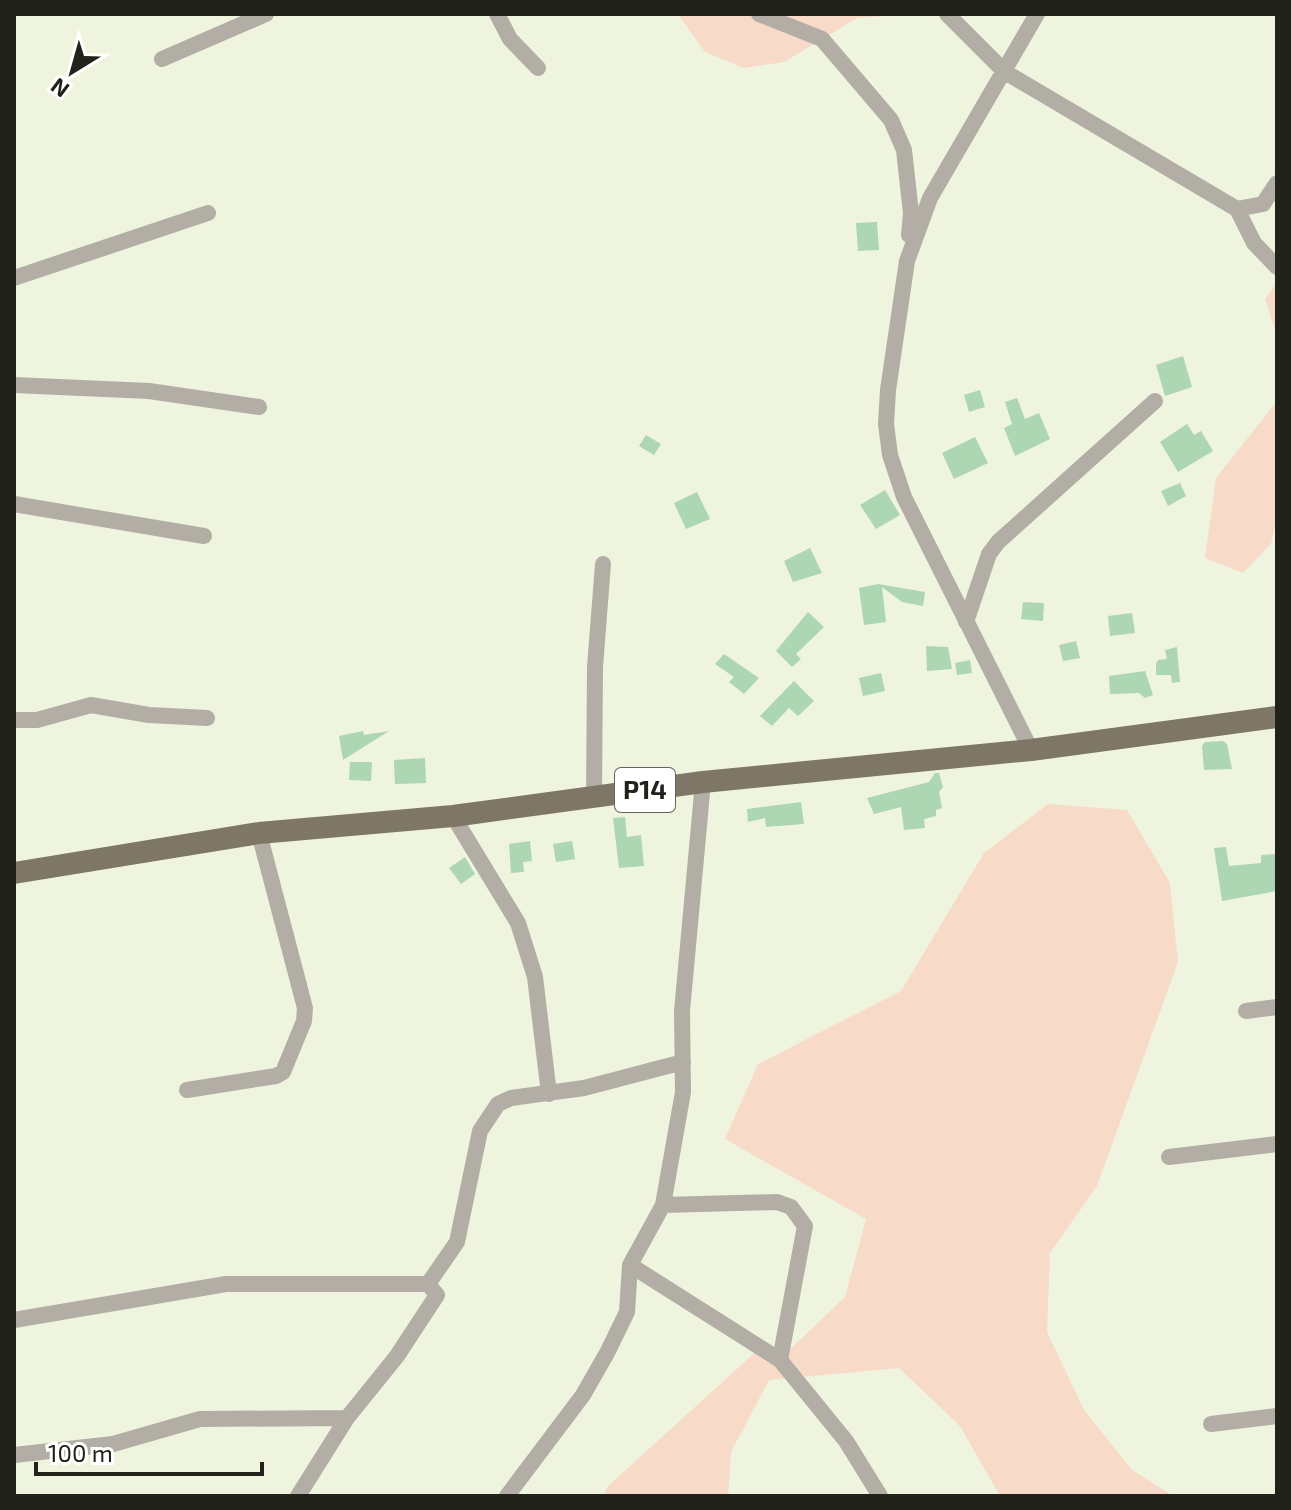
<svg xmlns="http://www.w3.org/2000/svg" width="1291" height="1510" font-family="'Exo 2',sans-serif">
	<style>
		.green { fill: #f8dac9 }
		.building { fill: #add6b3 }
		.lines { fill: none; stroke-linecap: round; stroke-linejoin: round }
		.minor { stroke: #b2aea5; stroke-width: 16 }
		.major { stroke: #7e7667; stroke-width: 22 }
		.labels { text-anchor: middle; stroke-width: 7; stroke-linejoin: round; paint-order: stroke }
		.shield { fill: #fff; stroke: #64645f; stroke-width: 2 }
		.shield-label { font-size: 26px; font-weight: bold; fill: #21221a }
	</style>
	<rect width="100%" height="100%" fill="#eff4de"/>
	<path class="green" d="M678,14H916L857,18L784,62L744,68L705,52Z
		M1277,282V336L1265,299Z
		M1277,401V517L1271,544L1243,573L1205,558L1216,478Z
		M1048,804L1127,810L1170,883L1178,962L1097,1186L1050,1253L1047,1332L1084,1410L1132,1470L1173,1496H1000L960,1426L899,1368L769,1380L731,1452L728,1496H603L608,1486L761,1347L780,1359L845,1297L866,1219L725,1139L758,1064L901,991L984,853Z"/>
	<path class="building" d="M877,222L879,250L858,251L856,223Z
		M1183,356L1192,387L1165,396L1156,365Z
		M980,390L985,407L969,412L964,395Z
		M1017,398L1025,419L1039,413L1050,439L1015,456L1004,428L1012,424L1005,402Z
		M1187,424L1194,435L1201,431L1213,451L1178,472L1160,442Z
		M646,435L661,444L654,455L639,446Z
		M975,437L988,463L954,479L942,453Z
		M1180,483L1186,496L1168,506L1161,491Z
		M885,490L900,515L876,529L860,505Z
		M697,492L710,519L686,529L674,503Z
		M810,548L822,573L793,582L784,561Z
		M878,584L925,592L923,606L902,602L882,587L886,622L864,625L859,588Z
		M1023,602L1044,603L1043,621L1021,619Z
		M808,612L824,627L796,654L801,659L792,667L776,651Z
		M1132,613L1135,633L1110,636L1108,616Z
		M1076,641L1080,658L1063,661L1059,645Z
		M926,646L948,647L952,669L927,671Z
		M1177,647L1180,682L1172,683L1171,675H1156V664L1158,660L1167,659L1165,650Z
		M724,654L759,678L744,694L729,682L734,677L715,664Z
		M970,660L972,673L957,675L955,663Z
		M1145,671L1153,695L1145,698L1139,693L1110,694L1109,676Z
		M881,673L885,691L863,696L859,678Z
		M794,681L814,701L798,716L789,708L772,726L760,716Z
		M363,731L364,735L389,731L343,760L339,736Z
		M1223,741L1227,744L1232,769L1204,770L1202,746L1205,742Z
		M425,758L426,783L395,784L394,760Z
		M350,762H372L371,781L349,780Z
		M935,773H939L943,787L939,792L942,808L936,810V816L924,819L925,828L904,830L901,807L874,814L867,798L929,782Z
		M801,802L804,824L766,827L765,818L748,822L747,809Z
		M625,817L627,837L641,835L644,866L619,868L613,818Z
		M530,841L532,861L523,862L524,872L511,873L509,844Z
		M572,841L575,859L556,862L553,844Z
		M1226,847L1229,866L1261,863V855L1277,854V891L1222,901L1214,848Z
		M465,857L475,874L461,884L449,868Z"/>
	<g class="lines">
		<path class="minor" d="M497,14L510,39L538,68
			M759,14L822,39L891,120L904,150L911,213L909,235
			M947,14L1005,72L1237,209L1263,204L1277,183
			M162,59L266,14
			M1237,209L1254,243L1277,267
			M14,278L208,213
			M14,385L149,391L259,407
			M14,504L204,536
			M966,622L989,554L998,542L1155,401
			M14,720H37L91,705L149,715L207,718
			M1031,750L904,497L890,455L886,424L888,390L907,261L930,198L1037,14
			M594,798L595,667L603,564
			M453,816L518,923L535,977L549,1094
			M1246,1011L1277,1007
			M187,1090L276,1076L283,1072L304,1021L305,1008L259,833
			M1169,1157L1277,1144
			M663,1205L777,1202L791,1207L805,1226L780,1360
			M630,1265L780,1360L846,1441L880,1496
			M14,1320L226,1284H428
			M1211,1424L1277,1416
			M14,1455L113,1444L200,1419L347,1418
			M298,1496L347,1418L397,1356L437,1295L428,1284L457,1242L480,1131L498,1104L511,1098L584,1088L683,1062
			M507,1496L583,1395L607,1353L627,1312L630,1265L663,1205L683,1092L682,1011L703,782"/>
		<path class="major" d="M14,873L259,833L453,816L703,782L1031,750L1277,717"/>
	</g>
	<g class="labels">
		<rect class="shield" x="615" y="768" width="60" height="44" rx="6"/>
		<g class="shield-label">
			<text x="645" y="799">P14</text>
		</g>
	</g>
	<rect width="1291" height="1510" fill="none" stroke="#21221a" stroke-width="32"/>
	<g transform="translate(72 72) rotate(217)" stroke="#ffffff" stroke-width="6" paint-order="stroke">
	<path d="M0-6L14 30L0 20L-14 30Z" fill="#21221a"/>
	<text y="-12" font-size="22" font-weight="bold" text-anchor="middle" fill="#21221a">N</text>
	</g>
	<path d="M36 1462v12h226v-12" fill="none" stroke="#21221a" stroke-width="4"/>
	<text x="48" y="1462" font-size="24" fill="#21221a" stroke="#ffffff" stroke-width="6" paint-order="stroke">100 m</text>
</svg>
